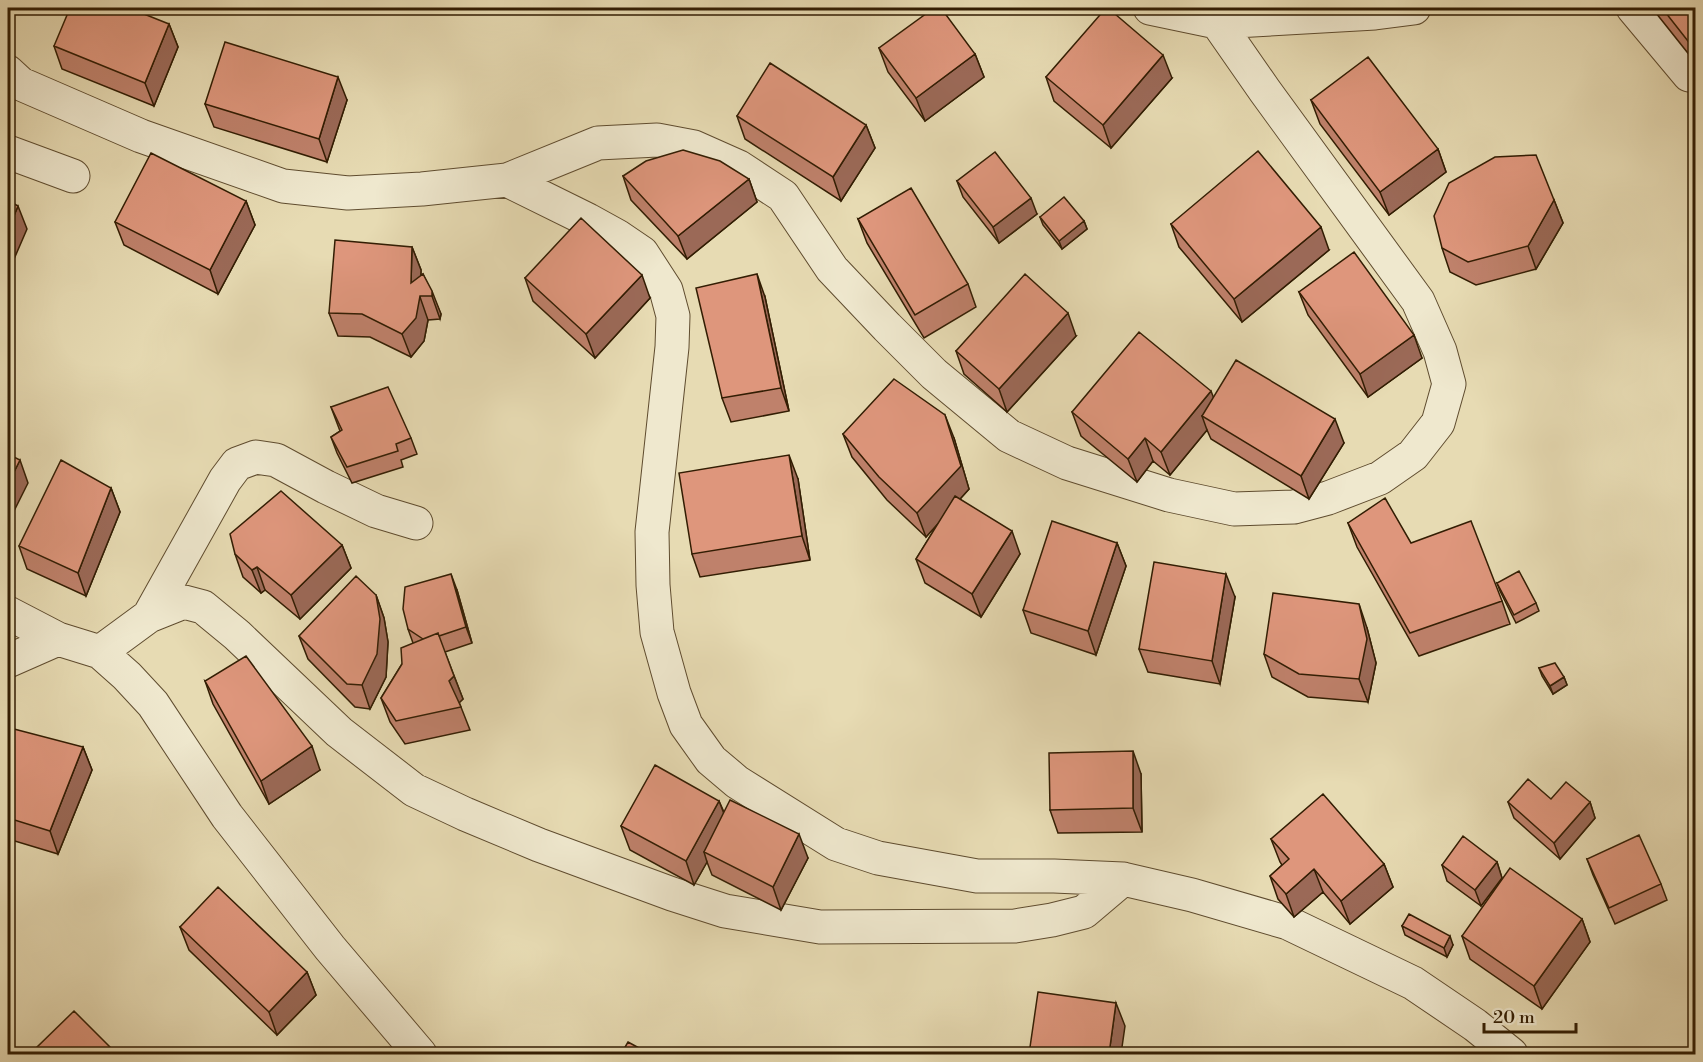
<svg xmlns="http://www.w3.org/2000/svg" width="1703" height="1062" font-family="'Libre Bodoni',serif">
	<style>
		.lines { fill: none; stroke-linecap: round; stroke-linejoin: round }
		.minor-casing { stroke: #5f4c2f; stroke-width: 35 }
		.minor { stroke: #efe8ce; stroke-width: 33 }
		.wall { fill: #bf816b; stroke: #321d03; stroke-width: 1.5 }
		.shaded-wall { fill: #9b6957; stroke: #321d03; stroke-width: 1.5 }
		.building { fill: #de967c; stroke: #321d03; stroke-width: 1.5 }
	</style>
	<rect width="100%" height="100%" fill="#e7dbb3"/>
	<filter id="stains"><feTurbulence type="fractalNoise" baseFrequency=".00333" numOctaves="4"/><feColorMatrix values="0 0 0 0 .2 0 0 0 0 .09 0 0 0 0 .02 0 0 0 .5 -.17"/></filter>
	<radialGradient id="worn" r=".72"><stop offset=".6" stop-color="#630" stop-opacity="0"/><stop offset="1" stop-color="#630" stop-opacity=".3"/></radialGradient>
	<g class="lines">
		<defs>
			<path id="minor" d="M1633,8L1689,75
				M1217,22L1375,13L1414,8
				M8,72L21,84L141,136L283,186L348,193L422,189L507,180L598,143L657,140L694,147L739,167L783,196L832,269L887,327L934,374L1009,436L1067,463L1169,495L1234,509L1294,507L1328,498L1380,478L1413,455L1438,423L1449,384L1440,351L1418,301L1265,91L1217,22L1150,8
				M8,152L73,176
				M507,180L588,220L617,236L642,253L666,290L673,316L672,347L652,532L653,585L657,632L674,693L686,725L711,760L737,782L836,844L878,858L977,876H1054L1123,879L1192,895L1288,923L1413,983L1475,1025L1511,1054
				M8,613L58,639L100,652L127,676L153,704L227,816L330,948L420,1054
				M149,616L225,480L237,464L256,457L276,460L326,487L376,511L416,523
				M100,652L149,616L184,602L203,607L237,635L339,732L414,790L465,814L539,845L672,894L725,911L820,927L1015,926L1052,920L1084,912L1123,879
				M8,661L58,639"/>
		</defs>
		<use href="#minor" class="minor-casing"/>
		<use href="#minor" class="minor"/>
	</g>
	<path class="wall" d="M1652,8H1695V62Z
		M169,24L178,47L154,106L62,69L54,46Z
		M879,48L975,54L984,77L925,121L888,72Z
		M1046,77L1172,78L1111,148L1054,101Z
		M347,100L327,162L214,127L205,104Z
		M1311,100L1438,149L1446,172L1389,215L1320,124Z
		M737,116L866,125L875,148L841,201L745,139Z
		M623,176L749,179L757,202L687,259L631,200Z
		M957,181L1037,214L999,243L963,197Z
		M1554,200L1563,223L1536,269L1476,285L1450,272L1442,248Z
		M246,201L255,225L218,294L124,245L115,222Z
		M1040,217L1084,221L1087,229L1062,249L1043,225Z
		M858,219L968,284L976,307L924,338L867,243Z
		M1171,224L1329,250L1242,322L1179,247Z
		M412,247L421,270V276L423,274L441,314L440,319L428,320L424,341L411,357L370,337L338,336L329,313Z
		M525,278L650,298L595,358L533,301Z
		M1299,292L1422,358L1368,397L1308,315Z
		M765,297L789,411L731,422L722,398Z
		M1076,336L1007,412L964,374L956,351Z
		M1214,397L1344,443L1309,499L1211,439L1207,430L1170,475L1153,461L1137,482L1081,436L1072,412Z
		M331,407L411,438L417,454L401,460L403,467L352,483L337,453L331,437L340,431Z
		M843,434L954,438L969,489L960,499L1020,554L981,617L925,583L916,559L939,522L926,537L887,500L852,457Z
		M798,479L810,560L700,577L692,554Z
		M111,488L120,512L86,596L27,569L19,546Z
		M1348,523L1411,543L1502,601L1510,624L1419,656L1357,547Z
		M1117,543L1126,566L1096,655L1031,633L1023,610Z
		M342,545L351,568L300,619L265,590L261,593L243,577L235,554Z
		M1497,583L1536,603L1539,611L1516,623L1500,591Z
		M457,590L472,643L445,652L463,699L459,702L470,730L405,744L390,722L381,698L402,664L413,643L408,629Z
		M376,595L384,618L388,642L386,677L370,709L355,707L308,659L299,636Z
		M1235,597L1220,684L1148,672L1139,649Z
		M1367,628L1376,663L1368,702L1308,697L1272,677L1264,654Z
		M1539,668L1564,677L1567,685L1553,694L1542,676Z
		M205,681L320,770L269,804L213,704Z
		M83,747L92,770L58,854L8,839V750Z
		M1141,774L1142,832L1058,833L1050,810Z
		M1551,799L1590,802L1595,818L1560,859L1514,818L1508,802Z
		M719,801L724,812L808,858L781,910L712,875L707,862L694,885L630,850L621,826Z
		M1271,839L1384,864L1393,887L1350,924L1323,892L1294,917L1278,899L1270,876L1282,865L1280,862Z
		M1587,859L1661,884L1667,900L1615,924L1593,875Z
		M1497,862L1502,878L1481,906L1447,881L1442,865Z
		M1582,919L1590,942L1542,1009L1470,959L1462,936Z
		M1402,926L1453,945L1447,957L1405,935Z
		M180,927L307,972L316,995L277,1035L189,950Z"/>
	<path class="shaded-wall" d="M169,24L178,47L154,106L145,83Z
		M975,54L984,77L925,121L916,98Z
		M1163,55L1172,78L1111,148L1103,125Z
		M338,77L347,100L327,162L319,139Z
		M866,125L875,148L841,201L833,177Z
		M1438,149L1446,172L1389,215L1380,192Z
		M749,179L757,202L687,259L678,236Z
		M1031,198L1037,214L999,243L993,227Z
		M1554,200L1563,223L1536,269L1528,246Z
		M246,201L255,225L218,294L210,270Z
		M18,206L27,229L8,273V230Z
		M1084,221L1087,229L1062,249L1059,241Z
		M1321,227L1329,250L1242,322L1234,299Z
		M412,247L421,270L420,297L428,320L424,341L411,357L402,334L411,283Z
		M757,274L765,297L789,411L781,388Z
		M642,275L650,298L595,358L586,334Z
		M432,291L441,314L440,319L432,296Z
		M1068,313L1076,336L1007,412L999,389Z
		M1414,335L1422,358L1368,397L1360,374Z
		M1211,391L1220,414L1202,416L1207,430L1170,475L1161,452Z
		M945,415L954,438L969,489L926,537L917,513Z
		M1335,419L1344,443L1309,499L1301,476Z
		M1145,438L1153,461L1137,482L1128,459Z
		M789,455L798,479L810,560L802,536Z
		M20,460L28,483L8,523V484Z
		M111,488L120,512L86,596L78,573Z
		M1012,531L1020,554L981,617L972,594Z
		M1117,543L1126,566L1096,655L1088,631Z
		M342,545L351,568L300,619L291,595Z
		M257,567L265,590L261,593L252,570Z
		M451,574L457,590L472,643L466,627Z
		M1226,574L1235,597L1220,684L1212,661Z
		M376,595L384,618L388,642L386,677L370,709L362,685Z
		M1359,604L1367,628L1376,663L1368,702L1359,679Z
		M454,676L463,699L457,705L449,681Z
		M1564,677L1567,685L1553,694L1550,686Z
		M312,746L320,770L269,804L261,781Z
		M83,747L92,770L58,854L50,831Z
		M1133,751L1141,774L1142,832L1133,808Z
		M719,801L728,824L704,852L707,862L694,885L686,861Z
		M1590,802L1595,818L1560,859L1554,843Z
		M799,834L808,858L781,910L773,887Z
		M1497,862L1502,878L1481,906L1475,890Z
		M1384,864L1393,887L1350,924L1341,901Z
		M1314,869L1323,892L1294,917L1286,894Z
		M1582,919L1590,942L1542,1009L1534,986Z
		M1450,936L1453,945L1447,957L1444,948Z
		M307,972L316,995L277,1035L269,1012Z
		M1116,1003L1125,1026L1121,1054H1109Z"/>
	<path class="building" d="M70,8H129L169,24L145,83L54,46Z
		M934,8H941L975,54L916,98L879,48Z
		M1106,8H1108L1163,55L1103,125L1046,77Z
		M1662,8H1695V50Z
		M225,42L338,77L319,139L205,104Z
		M1368,57L1438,149L1380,192L1311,100Z
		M770,63L866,125L833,177L737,116Z
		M683,150L720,161L749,179L678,236L623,176L646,161Z
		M1258,151L1321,227L1234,299L1171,224Z
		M995,152L1031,198L993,227L957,181Z
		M151,153L246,201L210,270L115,222Z
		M1536,155L1554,200L1528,246L1468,262L1442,248L1434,216L1449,183L1495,157Z
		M911,188L968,284L915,315L858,219Z
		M1064,197L1084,221L1059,241L1040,217Z
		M8,200L18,206L8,230Z
		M581,218L642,275L586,334L525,278Z
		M335,240L412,247L411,283L423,274L432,291V296H420L416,318L402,334L362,314L329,313Z
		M1354,252L1414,335L1360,374L1299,292Z
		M757,274L781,388L722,398L696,288Z
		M1025,274L1068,313L999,389L956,351Z
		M1139,332L1211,391L1161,452L1145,438L1128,459L1072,412Z
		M1236,360L1335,419L1301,476L1202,416Z
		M894,379L945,415L961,466L917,513L879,477L843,434Z
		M388,387L411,438L396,444L398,451L347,467L331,437L342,430L331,407Z
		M8,454L20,460L8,484Z
		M789,455L802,536L692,554L679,473Z
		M61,460L111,488L78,573L19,546Z
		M281,491L342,545L291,595L257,567L252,570L235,554L230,534Z
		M955,496L1012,531L972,594L916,559Z
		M1385,498L1411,543L1471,521L1502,601L1410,633L1348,523Z
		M1052,521L1117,543L1088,631L1023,610Z
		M1154,562L1226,574L1212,661L1139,649Z
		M1519,571L1536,603L1514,615L1497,583Z
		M451,574L466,627L439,636L438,633L423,639L408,629L403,609L405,587Z
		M356,576L376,595L380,619L377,654L362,685L347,684L299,636Z
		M1273,593L1359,604L1367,639L1359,679L1299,674L1264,654Z
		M438,633L454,676L449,681L461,707L396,721L381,698L402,664L401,648Z
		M246,656L312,746L261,781L205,681Z
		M1555,663L1564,677L1550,686L1539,668Z
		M14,729L83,747L50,831L8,818V750Z
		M1133,751V808L1050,810L1049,753Z
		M655,765L719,801L686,861L621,826Z
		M1528,779L1551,799L1566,782L1590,802L1554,843L1508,802Z
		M1323,794L1384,864L1341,901L1314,869L1286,894L1270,876L1289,859L1271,839Z
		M730,800L799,834L773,887L704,852Z
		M1639,835L1661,884L1609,908L1587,859Z
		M1463,836L1497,862L1475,890L1442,865Z
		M1510,868L1582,919L1534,986L1462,936Z
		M218,887L307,972L269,1012L180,927Z
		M1409,914L1450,936L1444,948L1402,926Z
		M1038,992L1116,1003L1109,1054H1029Z
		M74,1011L117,1054H35L32,1052Z
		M628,1042L650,1054H621Z"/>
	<rect width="1703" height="1062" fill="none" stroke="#e7dbb3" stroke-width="30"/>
	<rect x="9" y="9" width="1685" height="1044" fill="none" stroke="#321d03" stroke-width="3"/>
	<rect x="15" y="15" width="1673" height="1032" fill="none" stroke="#321d03" stroke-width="1.5"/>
	<path d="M1484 1023v9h92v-9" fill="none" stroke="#321d03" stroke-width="3"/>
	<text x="1493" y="1023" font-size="18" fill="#321d03" stroke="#efe8ce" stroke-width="4.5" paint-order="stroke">20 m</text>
	<rect width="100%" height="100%" filter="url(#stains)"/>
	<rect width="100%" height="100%" fill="url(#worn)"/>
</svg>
